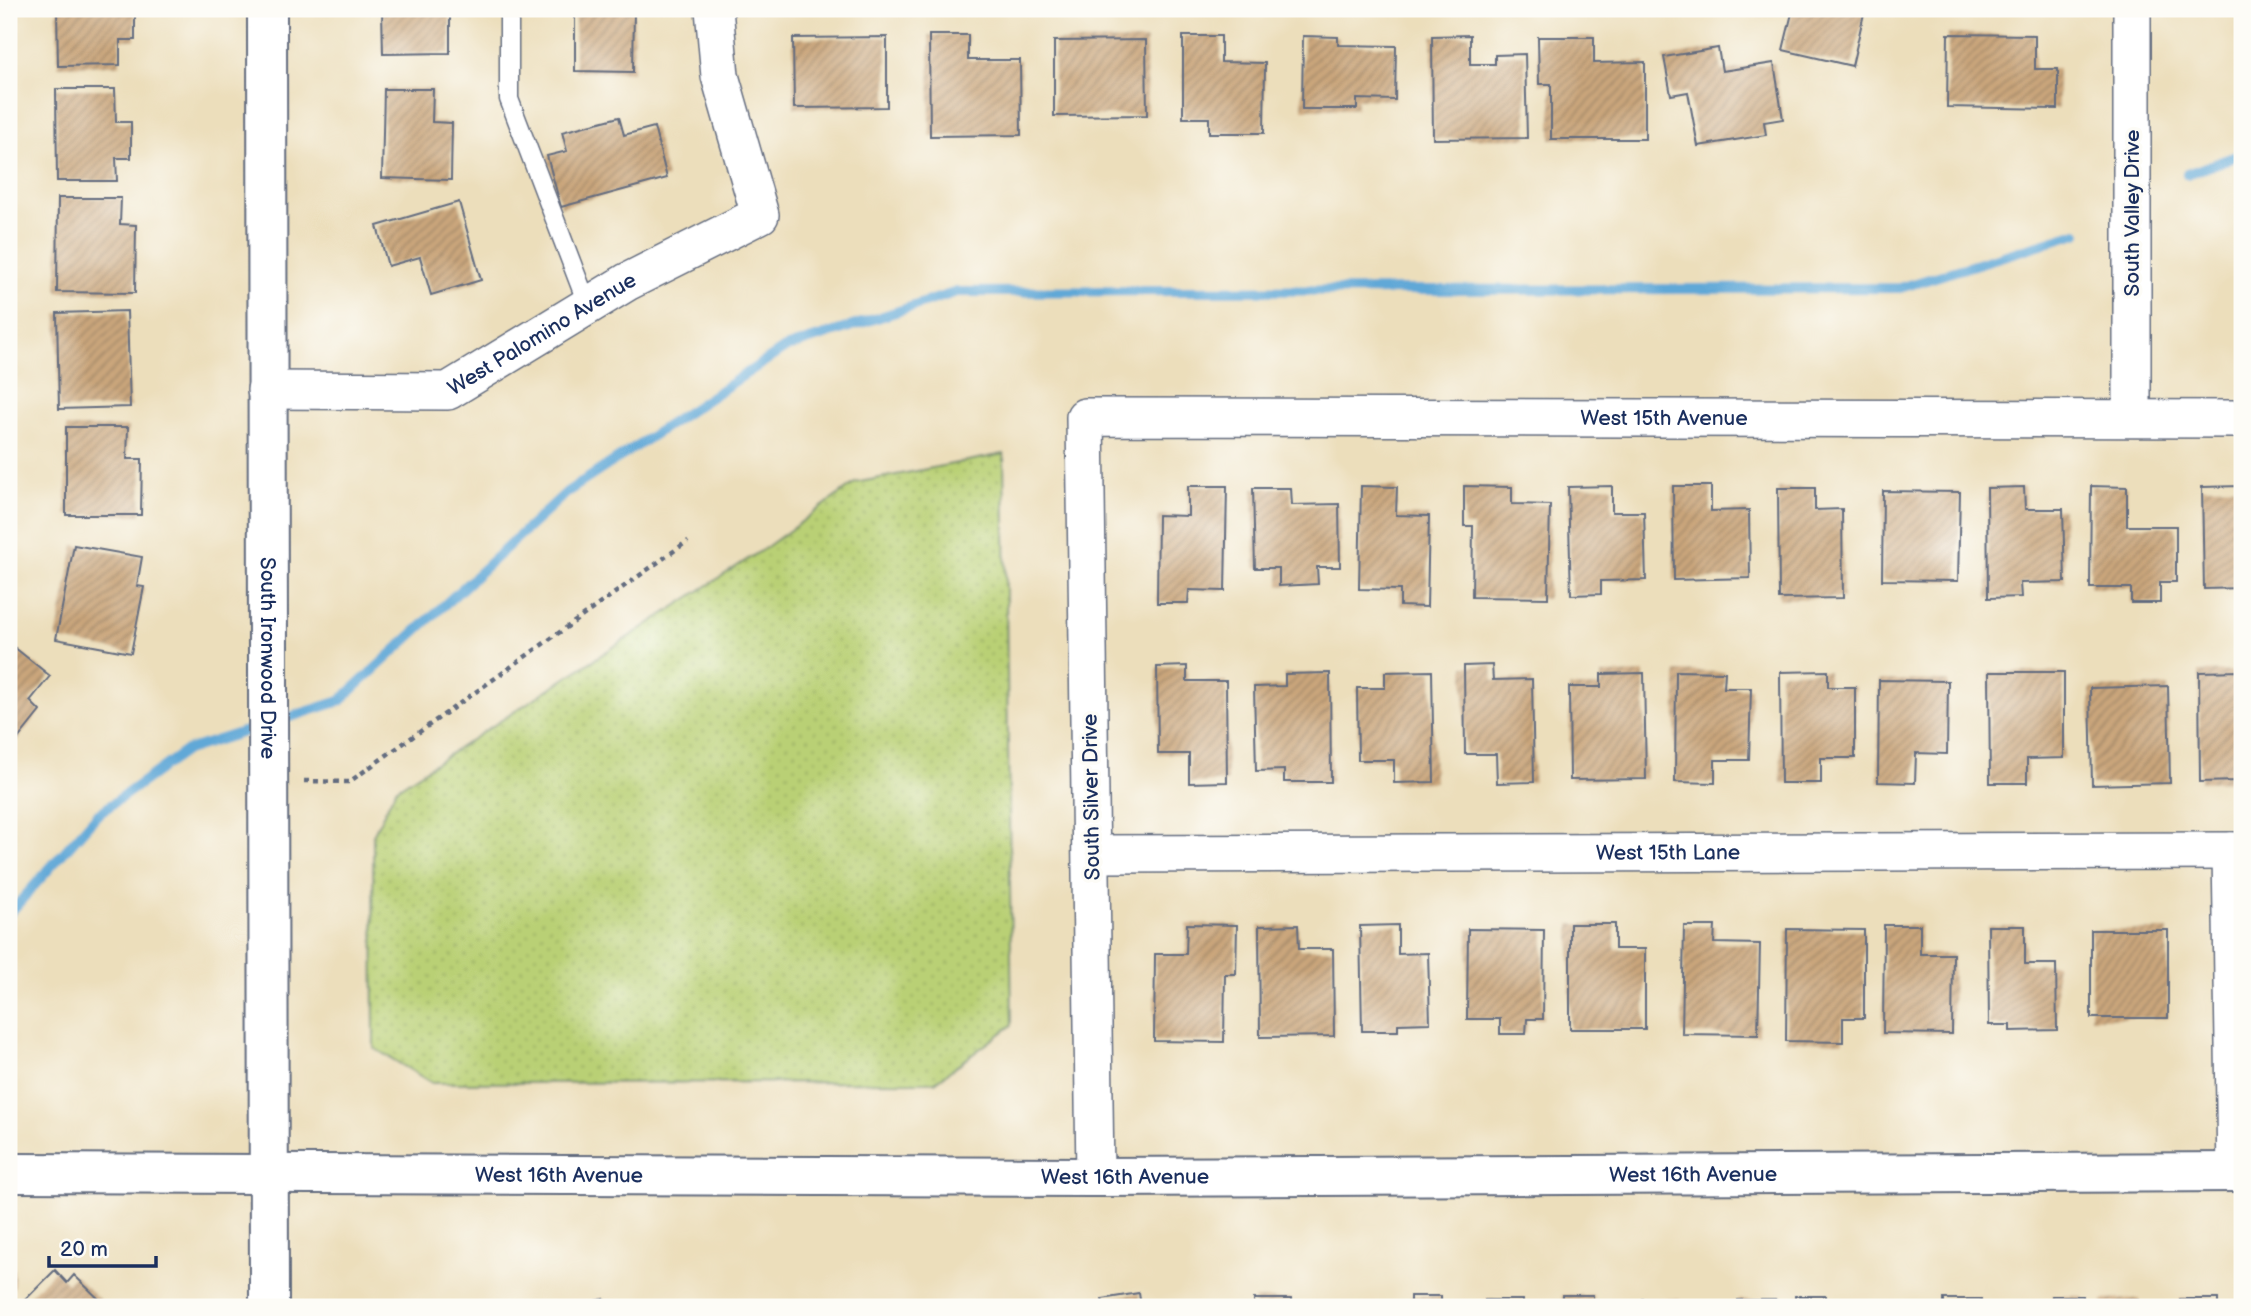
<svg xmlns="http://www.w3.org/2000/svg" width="2251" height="1316" font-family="'Balsamiq Sans',sans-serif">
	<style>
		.park { fill: url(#park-dots); stroke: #6a806a; stroke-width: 2 }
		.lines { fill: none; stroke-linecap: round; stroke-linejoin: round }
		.stream { stroke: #60a8d7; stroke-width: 10 }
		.building { fill: url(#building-hatch) }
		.lane-casing { stroke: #646c7f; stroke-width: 21 }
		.street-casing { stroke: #646c7f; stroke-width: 40 }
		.secondary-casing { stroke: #646c7f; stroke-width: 42 }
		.primary-casing { stroke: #646c7f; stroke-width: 42 }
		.path { stroke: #646c7f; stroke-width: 4.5; stroke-dasharray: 5 5; stroke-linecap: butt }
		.lane { stroke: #fff; stroke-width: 18 }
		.street { stroke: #fff; stroke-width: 37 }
		.secondary { stroke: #fff; stroke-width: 38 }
		.primary { stroke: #fff; stroke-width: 38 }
		.labels { text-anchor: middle; stroke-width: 7; stroke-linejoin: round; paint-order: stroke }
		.street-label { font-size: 21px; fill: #1b2f5e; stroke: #fdfcf7 }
	</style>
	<defs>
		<pattern id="park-dots" width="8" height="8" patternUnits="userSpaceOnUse" patternTransform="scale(1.75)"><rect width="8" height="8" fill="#b9d075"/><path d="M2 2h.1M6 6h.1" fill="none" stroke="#9eb368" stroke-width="1.8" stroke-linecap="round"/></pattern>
		<pattern id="building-hatch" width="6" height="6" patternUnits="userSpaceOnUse" patternTransform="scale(1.75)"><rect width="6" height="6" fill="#caa67c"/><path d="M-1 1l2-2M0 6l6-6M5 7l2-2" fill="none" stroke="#a38869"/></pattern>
	</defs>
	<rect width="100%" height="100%" fill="#fdfcf7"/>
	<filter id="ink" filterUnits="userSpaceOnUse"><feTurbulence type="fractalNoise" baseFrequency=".0143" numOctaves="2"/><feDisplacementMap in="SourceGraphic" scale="14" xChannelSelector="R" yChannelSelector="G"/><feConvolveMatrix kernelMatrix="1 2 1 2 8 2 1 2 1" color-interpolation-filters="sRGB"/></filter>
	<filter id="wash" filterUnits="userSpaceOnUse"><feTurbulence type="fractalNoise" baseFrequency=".00686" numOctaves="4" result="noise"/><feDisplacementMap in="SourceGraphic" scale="28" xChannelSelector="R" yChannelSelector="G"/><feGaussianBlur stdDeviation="1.57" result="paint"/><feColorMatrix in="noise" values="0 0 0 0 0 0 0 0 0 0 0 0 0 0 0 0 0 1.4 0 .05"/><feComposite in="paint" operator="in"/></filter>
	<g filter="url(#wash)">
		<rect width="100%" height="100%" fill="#ecdebb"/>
		<path class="park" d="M1004,454L1012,1025L935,1082L432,1083L374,1048L373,835L396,789L768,546L855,483Z"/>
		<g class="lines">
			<path class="stream" d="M2187,174L2242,154
				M9,914L97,815L187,750L340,701L567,492L785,348L957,292L1900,288L2077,233"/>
		</g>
		<g id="blocks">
			<path class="building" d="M57,9H135V40H120V65L58,66Z
				M382,9H450V53L383,54Z
				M569,9H634L633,72L575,71V11H569Z
				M1793,9H1865L1852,66L1783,50Z
				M1948,34L2035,35V69H2058V109L1947,107Z
				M929,35H968V60H1020L1021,135L930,136Z
				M1470,35V64H1495V55L1525,54L1527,138L1433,139L1432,36Z
				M1183,36H1221V62L1265,63L1264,133H1209V118H1183Z
				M1303,36L1338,37V45L1396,46L1395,100L1357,99V109H1302Z
				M887,37V107L794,108L793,38Z
				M1538,37H1594V63L1645,62V139H1551V84H1539Z
				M1146,40L1147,115L1054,116V41Z
				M1718,48L1722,71L1774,63L1783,119L1764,122L1766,135L1698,146L1688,92L1671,95L1664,57Z
				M56,89H115L116,122H131V158H116L117,181H57Z
				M384,89H433L432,122L452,123L451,180L382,178Z
				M619,117L624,135L654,127L667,178L561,207L547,156L567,151L562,132Z
				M58,198H121L120,224L136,225L135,293L57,292Z
				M459,202L481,280L431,295L420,257L388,266L377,226Z
				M127,311L130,407L59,409L57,313Z
				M66,427H128L127,459H142L141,515H66Z
				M1188,486H1227L1225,591L1189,590L1188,603H1157L1158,515L1188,516Z
				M1361,486L1397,487L1396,515L1429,516L1427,607L1400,606V590L1359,589Z
				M1464,486L1512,487V504L1550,505L1548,598L1472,597L1473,526H1464Z
				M1612,486V512H1644L1646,580L1601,581V594L1571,595L1568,487Z
				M1673,486H1711V511L1749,510L1750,578L1674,580Z
				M2091,486L2127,487V526H2176V582H2160V603H2131V588H2090Z
				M2241,486L2242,588L2204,589L2202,487Z
				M2024,487L2025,509H2063L2065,582L2020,583L2021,597L1988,598L1987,488Z
				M1253,488H1291L1292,505L1339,504L1340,567H1317L1318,584L1279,586V568H1255Z
				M1778,488H1815V510L1842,509L1843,598L1779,599Z
				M1883,491L1960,492L1958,581L1882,580Z
				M74,545L142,557L137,586L144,587L131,653L56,639Z
				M9,643L50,676L30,701L40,711L9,750Z
				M1492,665L1493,680L1532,679L1534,782L1497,783L1496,754H1465L1464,666Z
				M1187,666V681H1226L1227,782L1189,783V754H1158L1157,667Z
				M1432,671L1434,782L1394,783V760H1358L1357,688H1385V672Z
				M1676,671L1725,672L1724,688H1751L1749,760H1715V783L1675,782Z
				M1828,671V687H1855V758H1821V783H1781L1780,672Z
				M2242,671V759H2238L2239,781L2200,782L2199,672Z
				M1989,672H2064V758L2027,759V783H1990Z
				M1330,673L1331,782H1284V770L1256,771L1254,687L1285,686V674Z
				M1644,673L1646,779L1570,780L1569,687H1601V674Z
				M1879,680L1948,681L1947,754L1916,753L1915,783L1878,782Z
				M2168,686L2170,783L2092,785L2090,688Z
				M1187,924L1237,925L1236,974H1225L1224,1042L1154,1041L1155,954H1186Z
				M1570,924H1615V949H1645V1029H1570Z
				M1298,925L1299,949H1333L1334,1036L1260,1037L1259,926Z
				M1398,925V954L1428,953L1430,1023L1398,1024V1031H1362L1360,926Z
				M1884,925H1920V954H1953L1952,1034L1883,1033Z
				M1684,926H1715L1714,943L1760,944L1758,1035L1682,1034Z
				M1988,926H2025V964H2056L2057,1030L2010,1031V1025H1989Z
				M1468,929L1544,930L1543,1019H1527L1526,1034H1500V1019H1467Z
				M1787,929L1864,930V1018H1843V1042L1786,1041Z
				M2091,930H2168V1018H2091Z
				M9,1269H14V1288H9Z
				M55,1270L67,1283L74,1275L107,1307H18Z
				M1139,1293L1141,1307H1104L1102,1299Z
				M1562,1295H1593V1307H1562Z
				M1410,1296H1441V1307H1410Z
				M1795,1296H1826V1307H1795Z
				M2052,1296H2083V1307H2052Z
				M604,1299L606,1307H571V1306Z
				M1254,1299H1291V1307H1254Z
				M1642,1299H1680V1307H1642Z
				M1944,1299H1981V1307H1944Z
				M2139,1299V1307H2102V1300Z
				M2180,1299H2218V1307H2180Z
				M1485,1300H1523V1307H1485Z
				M1738,1300H1776V1307H1738Z"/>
		</g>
	</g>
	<g filter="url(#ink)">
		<use href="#blocks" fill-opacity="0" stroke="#646c7f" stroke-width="2"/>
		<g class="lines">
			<defs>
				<path id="lane" d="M509,9V99L588,306"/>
				<g id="street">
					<path id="s1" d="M266,390L448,391L627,282L760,215L720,76L714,9"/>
					<path d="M2132,418V9"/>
					<path d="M2231,851L2236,1172"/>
					<path id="s2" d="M1092,854L2242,851"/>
					<path id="s3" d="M1095,1177L1085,417L2242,419"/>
				</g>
				<g id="secondary">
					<path id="s4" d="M9,1173L1095,1177L2242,1172"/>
				</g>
				<g id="primary">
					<path id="s5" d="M267,9L269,1307"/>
				</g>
			</defs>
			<use href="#lane" class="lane-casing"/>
			<use href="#street" class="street-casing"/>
			<use href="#secondary" class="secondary-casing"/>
			<use href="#primary" class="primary-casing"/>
			<path class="path" d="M304,781L349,782L688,541"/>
			<use href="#lane" class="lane"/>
			<use href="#street" class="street"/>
			<use href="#secondary" class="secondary"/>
			<use href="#primary" class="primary"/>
		</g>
	</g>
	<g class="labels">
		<g class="street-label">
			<text transform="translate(2132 213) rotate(-90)" y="7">South Valley Drive</text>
			<text dy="7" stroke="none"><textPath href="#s1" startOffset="292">West Palomino Avenue</textPath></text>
			<text dy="7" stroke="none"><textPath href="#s3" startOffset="1339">West 15th Avenue</textPath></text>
			<text dy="7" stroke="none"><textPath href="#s5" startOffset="649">South Ironwood Drive</textPath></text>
			<text transform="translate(1091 797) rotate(-91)" y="7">South Silver Drive</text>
			<text dy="7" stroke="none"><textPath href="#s2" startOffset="576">West 15th Lane</textPath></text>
			<text dy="7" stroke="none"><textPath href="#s4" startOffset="550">West 16th Avenue</textPath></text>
			<text dy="7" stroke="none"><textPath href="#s4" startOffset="1684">West 16th Avenue</textPath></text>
			<text dy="7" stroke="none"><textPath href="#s4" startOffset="1116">West 16th Avenue</textPath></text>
		</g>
	</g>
	<rect width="2251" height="1316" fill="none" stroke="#fdfcf7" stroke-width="35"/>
	<path d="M49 1256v10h107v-10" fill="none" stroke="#1b2f5e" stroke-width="3.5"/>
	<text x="60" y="1256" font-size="21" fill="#1b2f5e" stroke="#fdfcf7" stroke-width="5" paint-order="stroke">20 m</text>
</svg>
